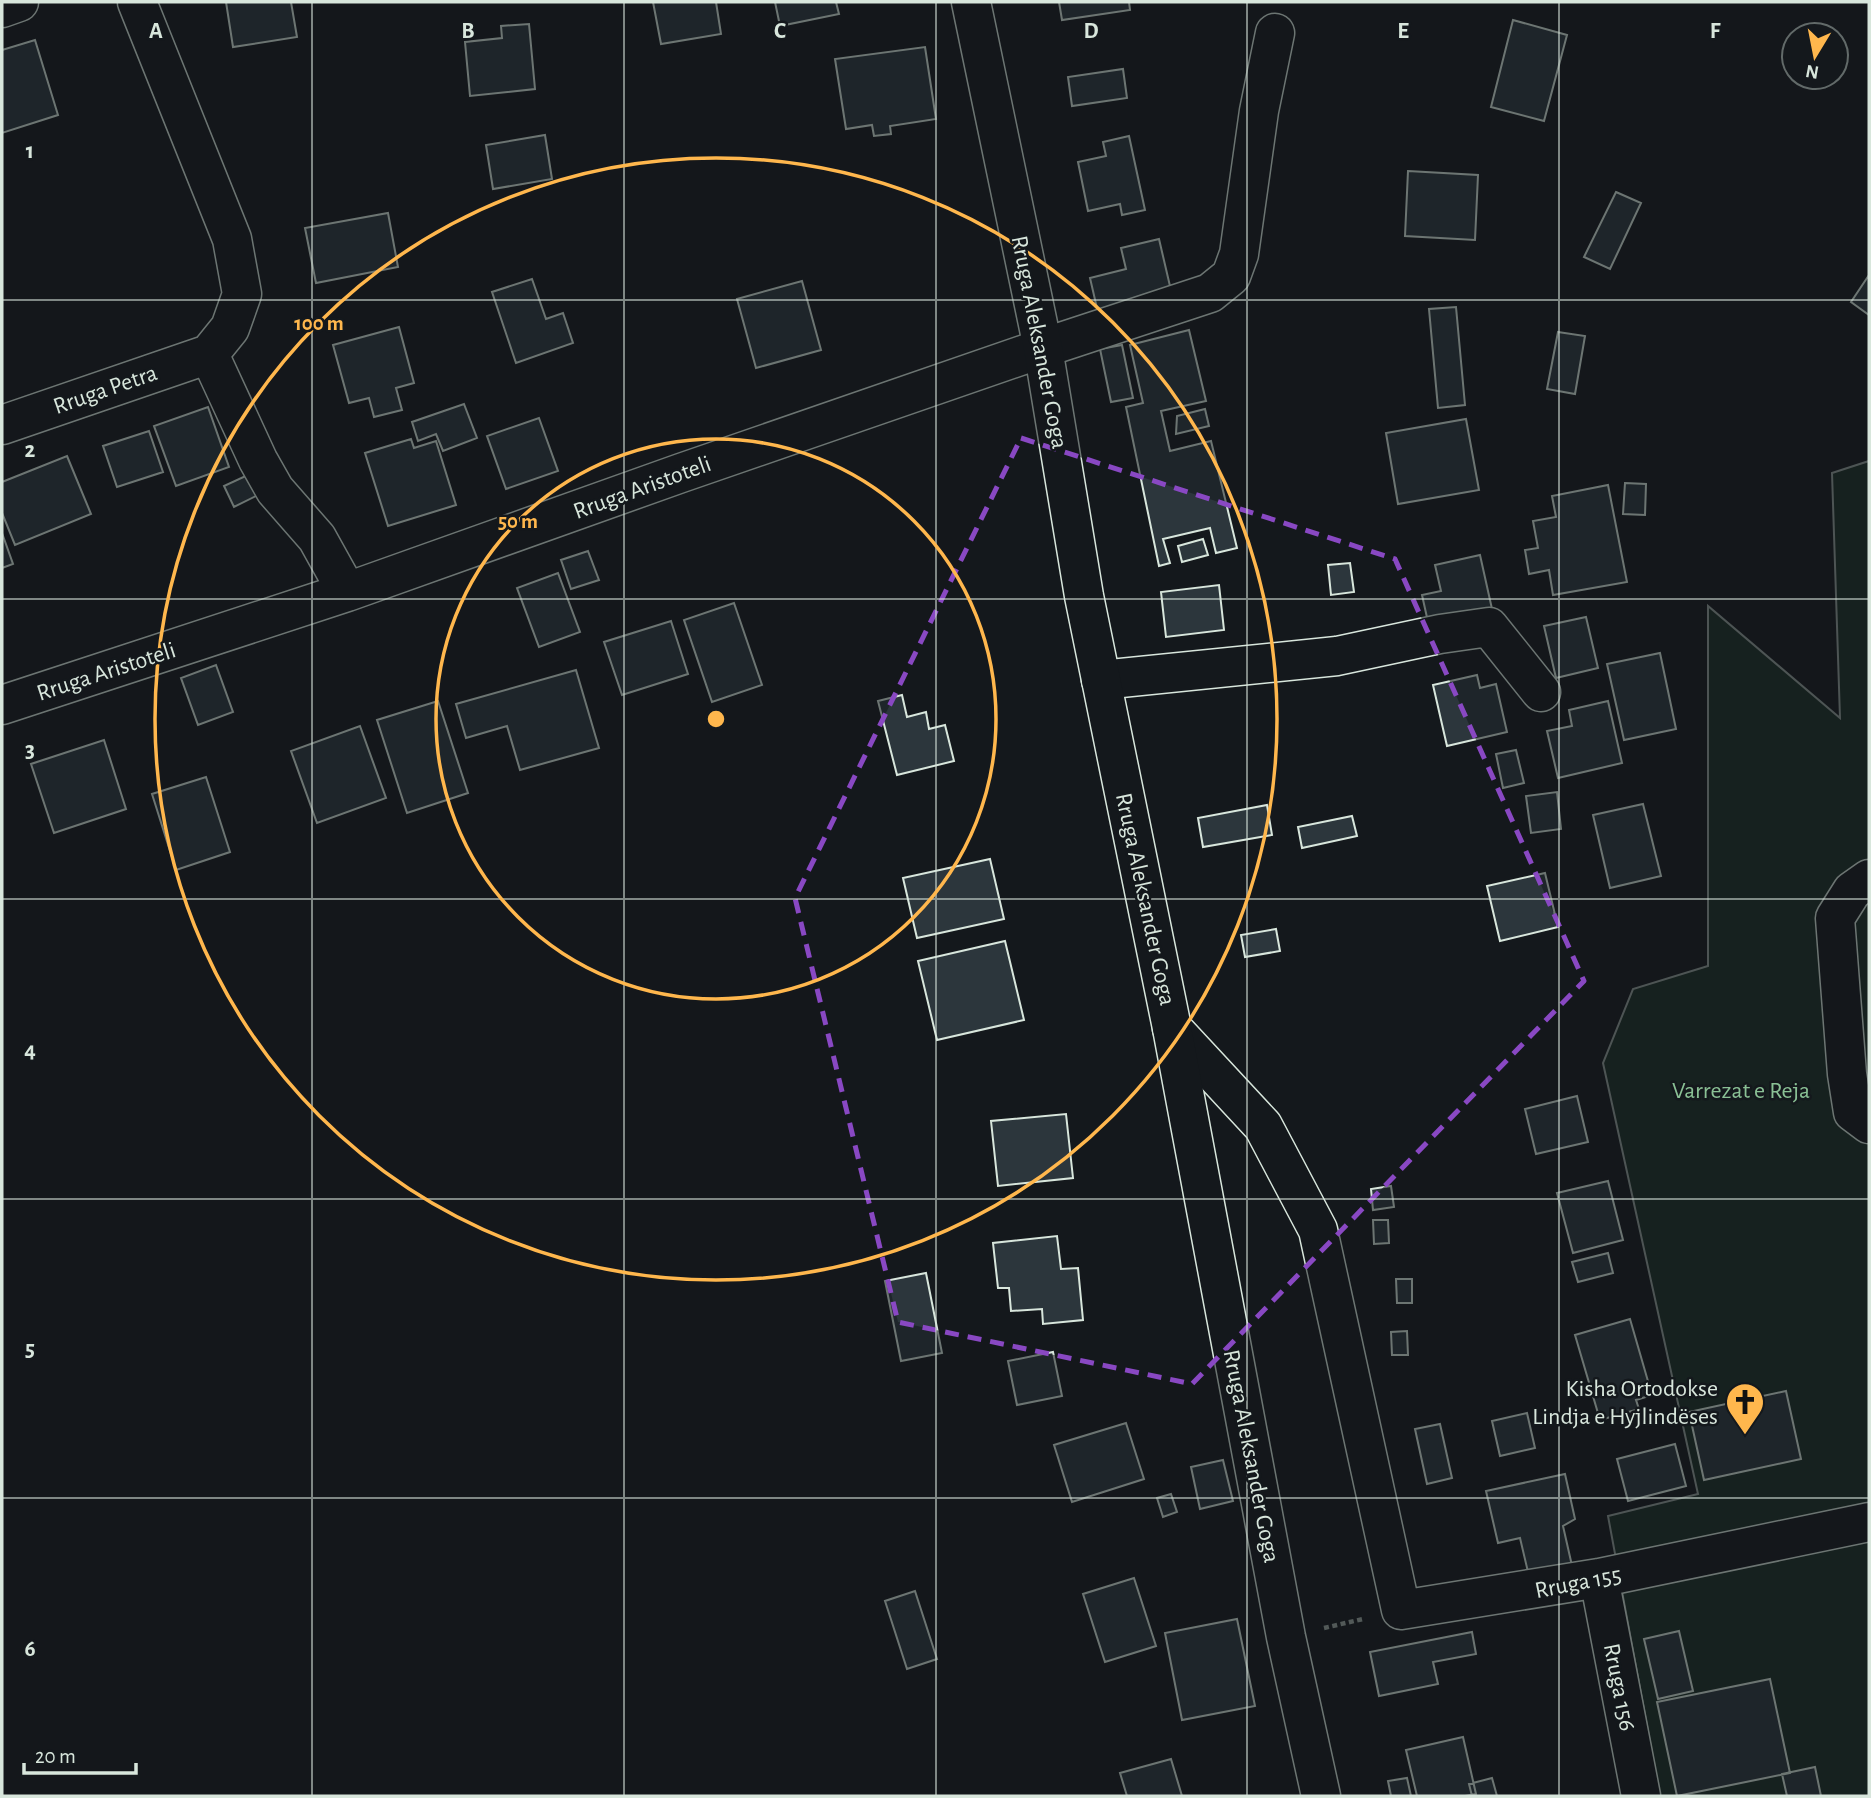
<svg xmlns="http://www.w3.org/2000/svg" width="1871" height="1798" font-family="'Alegreya Sans',sans-serif">
	<style>
		.green { fill: #1a2d24; stroke: #939e99; stroke-width: 2 }
		.building { fill: #2c363c; stroke: #d8e6dc; stroke-width: 2 }
		.lines { fill: none; stroke-linecap: round; stroke-linejoin: round }
		.minor-casing { stroke: #d8e6dc; stroke-width: 41 }
		.major-casing { stroke: #d8e6dc; stroke-width: 41 }
		.path { stroke: #9da8a2; stroke-width: 4.5; stroke-dasharray: 5 3.5; stroke-linecap: butt }
		.minor { stroke: #14181c; stroke-width: 38 }
		.major { stroke: #14181c; stroke-width: 38 }
		.marked { fill: none; stroke: #8948c3; stroke-width: 5; stroke-dasharray: 14 9; stroke-linejoin: round }
		.grid { fill: none; stroke: #d8e6dc; stroke-width: 2; stroke-opacity: 0.55 }
		.ring { fill: none; stroke: #ffb74d; stroke-width: 3.5 }
		.labels { text-anchor: middle; stroke-width: 5; stroke-linejoin: round; paint-order: stroke }
		.street-label { font-size: 24px; fill: #d8e6dc; stroke: #14181c }
		.park-label { font-size: 24px; fill: #8ac095; stroke: #14181c }
		.poi-label { font-size: 24px; fill: #d8e6dc; stroke: #14181c; text-anchor: end }
		.grid-label { font-size: 23px; text-anchor: middle; font-weight: bold; fill: #d8e6dc; stroke: #14181c; stroke-width: 5; stroke-linejoin: round; paint-order: stroke }
		.centre { fill: #ffb74d; stroke: #14181c; stroke-width: 3.5 }
		.ring-label { font-size: 21px; text-anchor: middle; font-weight: bold; fill: #ffb74d; stroke: #14181c; stroke-width: 5; stroke-linejoin: round; paint-order: stroke }
	</style>
	<rect width="100%" height="100%" fill="#14181c"/>
	<path class="green" d="M1869,461V1796H1660L1608,1516L1698,1494L1603,1063L1633,989L1708,966V606L1840,718L1832,473Z"/>
	<path class="building" d="M226,2H291L297,37L233,47Z
		M653,2H716L721,34L661,44Z
		M775,2H836L839,14L780,26Z
		M1059,2H1129L1130,10L1062,20Z
		M1513,20L1567,35L1544,121L1491,107Z
		M529,24L535,89L470,96L465,42L502,38L501,26Z
		M35,40L58,115L2,133V50Z
		M925,47L936,119L890,126L891,134L874,136L872,125L846,129L835,59Z
		M1123,69L1127,98L1072,106L1068,77Z
		M545,135L552,179L493,189L486,145Z
		M1129,136L1145,210L1122,215L1120,204L1088,211L1078,162L1106,156L1103,142Z
		M1408,171L1478,175L1475,240L1405,236Z
		M1616,192L1641,203L1610,269L1584,257Z
		M388,213L398,267L316,283L305,228Z
		M1159,239L1173,299L1099,317L1090,278L1126,269L1121,248Z
		M1869,275V315L1851,302Z
		M532,279L546,319L563,313L573,343L516,363L492,292Z
		M802,281L821,350L756,368L737,299Z
		M1456,307L1465,405L1438,408L1429,309Z
		M399,327L414,383L396,388L402,410L374,417L369,398L349,403L333,345Z
		M1189,330L1206,401L1161,411L1170,451L1211,441L1237,548L1216,553L1210,528L1163,539L1170,563L1159,566L1126,407L1143,403L1130,345Z
		M1558,332L1585,336L1575,394L1547,389Z
		M1122,345L1133,398L1111,402L1100,349Z
		M464,404L477,438L443,451L436,434L418,441L412,422Z
		M208,407L229,467L176,486L154,426Z
		M1205,409L1209,426L1176,434L1177,416Z
		M539,418L558,471L506,489L487,436Z
		M1466,419L1479,490L1398,504L1386,433Z
		M149,431L163,472L117,487L103,446Z
		M411,439L414,448L436,441L456,505L388,526L365,453Z
		M67,456L91,514L15,545L2,513V482Z
		M252,473L262,493L234,507L224,486Z
		M1625,483L1646,484L1645,515L1623,514Z
		M1608,485L1627,582L1553,595L1549,570L1529,574L1525,550L1538,548L1533,521L1556,517L1552,496Z
		M2,533L13,564L2,568Z
		M1203,539L1208,555L1182,562L1178,546Z
		M588,551L599,580L571,589L561,560Z
		M1480,555L1492,609L1428,622L1422,595L1441,591L1435,565Z
		M1350,563L1354,592L1331,595L1328,565Z
		M558,573L580,632L539,647L517,588Z
		M1219,585L1224,630L1166,637L1161,592Z
		M734,603L762,685L712,702L684,620Z
		M1586,617L1598,668L1556,678L1544,626Z
		M671,621L688,674L622,695L604,642Z
		M1660,653L1676,729L1624,740L1607,664Z
		M216,665L233,712L198,725L181,678Z
		M576,670L599,748L520,770L507,726L466,738L456,704Z
		M1477,675L1480,688L1496,684L1507,732L1447,746L1433,685Z
		M902,695L907,717L926,712L929,729L945,725L954,761L897,775L878,701Z
		M438,701L468,793L407,813L377,720Z
		M1608,701L1622,763L1558,778L1547,731L1572,726L1569,710Z
		M360,726L386,798L317,823L291,751Z
		M104,740L126,809L54,833L31,764Z
		M1516,750L1524,783L1503,788L1496,754Z
		M206,777L230,852L176,870L152,794Z
		M1557,792L1561,829L1531,833L1526,796Z
		M1643,804L1661,876L1610,888L1593,815Z
		M1267,805L1272,835L1203,847L1198,818Z
		M1352,816L1357,836L1302,848L1298,827Z
		M990,859L1004,919L917,938L903,878Z
		M1545,873L1558,927L1500,941L1487,886Z
		M1276,929L1280,951L1245,957L1241,935Z
		M1005,941L1024,1020L937,1040L918,961Z
		M1577,1096L1588,1142L1536,1154L1525,1109Z
		M1066,1114L1073,1178L998,1186L991,1121Z
		M1608,1181L1623,1240L1573,1253L1557,1193Z
		M1391,1186L1394,1207L1373,1210L1371,1189Z
		M1373,1220H1388L1389,1243L1374,1244Z
		M1057,1236L1061,1269L1078,1268L1083,1320L1043,1324L1042,1309L1011,1311L1009,1288H998L993,1243Z
		M1608,1253L1613,1273L1578,1282L1572,1262Z
		M926,1273L942,1353L901,1361L885,1281Z
		M1396,1279H1412V1303H1397Z
		M1630,1319L1652,1395L1636,1400L1639,1409L1600,1420L1575,1335Z
		M1407,1331L1408,1355H1392L1391,1332Z
		M1053,1352L1062,1396L1017,1405L1008,1361Z
		M1786,1391L1801,1459L1704,1480L1689,1412Z
		M1527,1413L1535,1448L1500,1456L1492,1421Z
		M1126,1423L1144,1479L1072,1502L1054,1445Z
		M1440,1424L1452,1478L1427,1484L1415,1429Z
		M1675,1444L1686,1486L1628,1501L1617,1459Z
		M1223,1460L1233,1501L1200,1509L1191,1467Z
		M1565,1474L1575,1519L1563,1526L1575,1579L1532,1589L1520,1538L1498,1543L1486,1491Z
		M1171,1494L1177,1512L1163,1517L1157,1498Z
		M1134,1578L1156,1646L1105,1662L1083,1594Z
		M915,1591L937,1659L907,1669L885,1601Z
		M1237,1619L1255,1706L1182,1720L1165,1633Z
		M1679,1631L1693,1691L1658,1699L1644,1639Z
		M1472,1632L1476,1654L1433,1662L1438,1684L1379,1696L1370,1652Z
		M1770,1679L1790,1773L1677,1796L1657,1702Z
		M1463,1737L1476,1794L1465,1796H1417L1406,1750Z
		M1171,1759L1182,1796H1127L1120,1773Z
		M1815,1767L1821,1796H1787L1782,1774Z
		M1407,1778L1411,1796H1391L1388,1781Z
		M1492,1778L1497,1796H1472L1469,1784Z"/>
	<g class="lines">
		<defs>
			<path id="minor" d="M137,2L232,239L242,294L230,328L209,354L258,460L275,490L317,538L347,592
				M2,8L19,2
				M2,425L209,354
				M1101,680L1337,656L1440,634L1489,627L1541,692
				M2,705L347,592L681,473L1043,348L1210,293L1231,276L1239,254L1259,111L1275,33
				M1869,879L1852,891L1835,918L1847,1074L1853,1112L1869,1124
				M1172,1028L1263,1126L1318,1230L1401,1610L1599,1578L1869,1522
				M1599,1578L1641,1796"/>
			<path id="major" d="M971,2L1043,348L1084,596L1172,1028L1286,1637L1321,1796"/>
		</defs>
		<use href="#minor" class="minor-casing"/>
		<use href="#major" class="major-casing"/>
		<path class="path" d="M1324,1628L1363,1619"/>
		<use href="#minor" class="minor"/>
		<use href="#major" class="major"/>
	</g>
	<path d="M0 0H1871V1798H0ZM1021,438L1395,559L1584,981L1192,1384L898,1322L795,898Z" fill="#14181c" fill-opacity=".55" fill-rule="evenodd"/>
	<path class="marked" d="M1021,438L1395,559L1584,981L1192,1384L898,1322L795,898Z"/>
	<path class="grid" d="M312,2V1796M624,2V1796M936,2V1796M1247,2V1796M1559,2V1796M2,300H1869M2,599H1869M2,899H1869M2,1199H1869M2,1498H1869"/>
	<g class="ring">
		<circle cx="716" cy="719" r="280"/>
		<circle cx="716" cy="719" r="561"/>
	</g>
	<defs>
		<symbol id="church-pin" viewBox="-11 -11 22 30"><path d="M0 17L-7.5 6A9.5 9.5 0 1 1 7.5 6Z" fill="#ffb74d" stroke="#14181c"/><path d="M-1.2-6h2.4v3.5h3.3v2.4h-3.3V6h-2.4V-.1h-3.3v-2.4h3.3Z" fill="#111"/></symbol>
	</defs>
	<g fill-rule="evenodd">
		<use href="#church-pin" x="1723" y="1380" width="44" height="60"/>
	</g>
	<g class="labels">
		<g class="street-label">
			<text transform="translate(1040 342) rotate(79)" y="8">Rruga Aleksander Goga</text>
			<text transform="translate(105 389) rotate(-19)" y="8">Rruga Petra</text>
			<text transform="translate(642 487) rotate(-20)" y="8">Rruga Aristoteli</text>
			<text transform="translate(106 671) rotate(-18)" y="8">Rruga Aristoteli</text>
			<text transform="translate(1146 899) rotate(78)" y="8">Rruga Aleksander Goga</text>
			<text transform="translate(1252 1456) rotate(79)" y="8">Rruga Aleksander Goga</text>
			<text transform="translate(1578 1582) rotate(-11)" y="8">Rruga 155</text>
			<text transform="translate(1620 1687) rotate(79)" y="8">Rruga 156</text>
		</g>
		<g class="park-label">
			<text x="1741" y="1098">Varrezat e Reja</text>
		</g>
		<g class="poi-label">
			<text x="1718" y="1396">Kisha Ortodokse<tspan x="1718" dy="28">Lindja e Hyjlindëses</tspan></text>
		</g>
	</g>
	<g class="grid-label">
		<text x="156" y="38">A</text>
		<text x="468" y="38">B</text>
		<text x="780" y="38">C</text>
		<text x="1091" y="38">D</text>
		<text x="1403" y="38">E</text>
		<text x="1715" y="38">F</text>
		<text x="30" y="158">1</text>
		<text x="30" y="457">2</text>
		<text x="30" y="757">3</text>
		<text x="30" y="1057">4</text>
		<text x="30" y="1356">5</text>
		<text x="30" y="1656">6</text>
	</g>
	<circle cx="716" cy="719" r="10" class="centre"/>
	<g class="ring-label">
		<text x="319" y="330">100 m</text>
		<text x="518" y="528">50 m</text>
	</g>
	<rect width="1871" height="1798" fill="none" stroke="#d8e6dc" stroke-width="7"/>
	<g transform="translate(1815 56) rotate(190)"><circle r="33" fill="#14181c" stroke="#626a69" stroke-width="2"/>
	<path d="M0-5L12 26L0 18L-12 26Z" fill="#ffb74d"/>
	<text y="-10" font-size="19" font-weight="bold" text-anchor="middle" fill="#d8e6dc">N</text>
	</g>
	<path d="M24 1763v10h112v-10" fill="none" stroke="#d8e6dc" stroke-width="3.5"/>
	<text x="35" y="1763" font-size="21" fill="#d8e6dc" stroke="#14181c" stroke-width="5" paint-order="stroke">20 m</text>
</svg>
